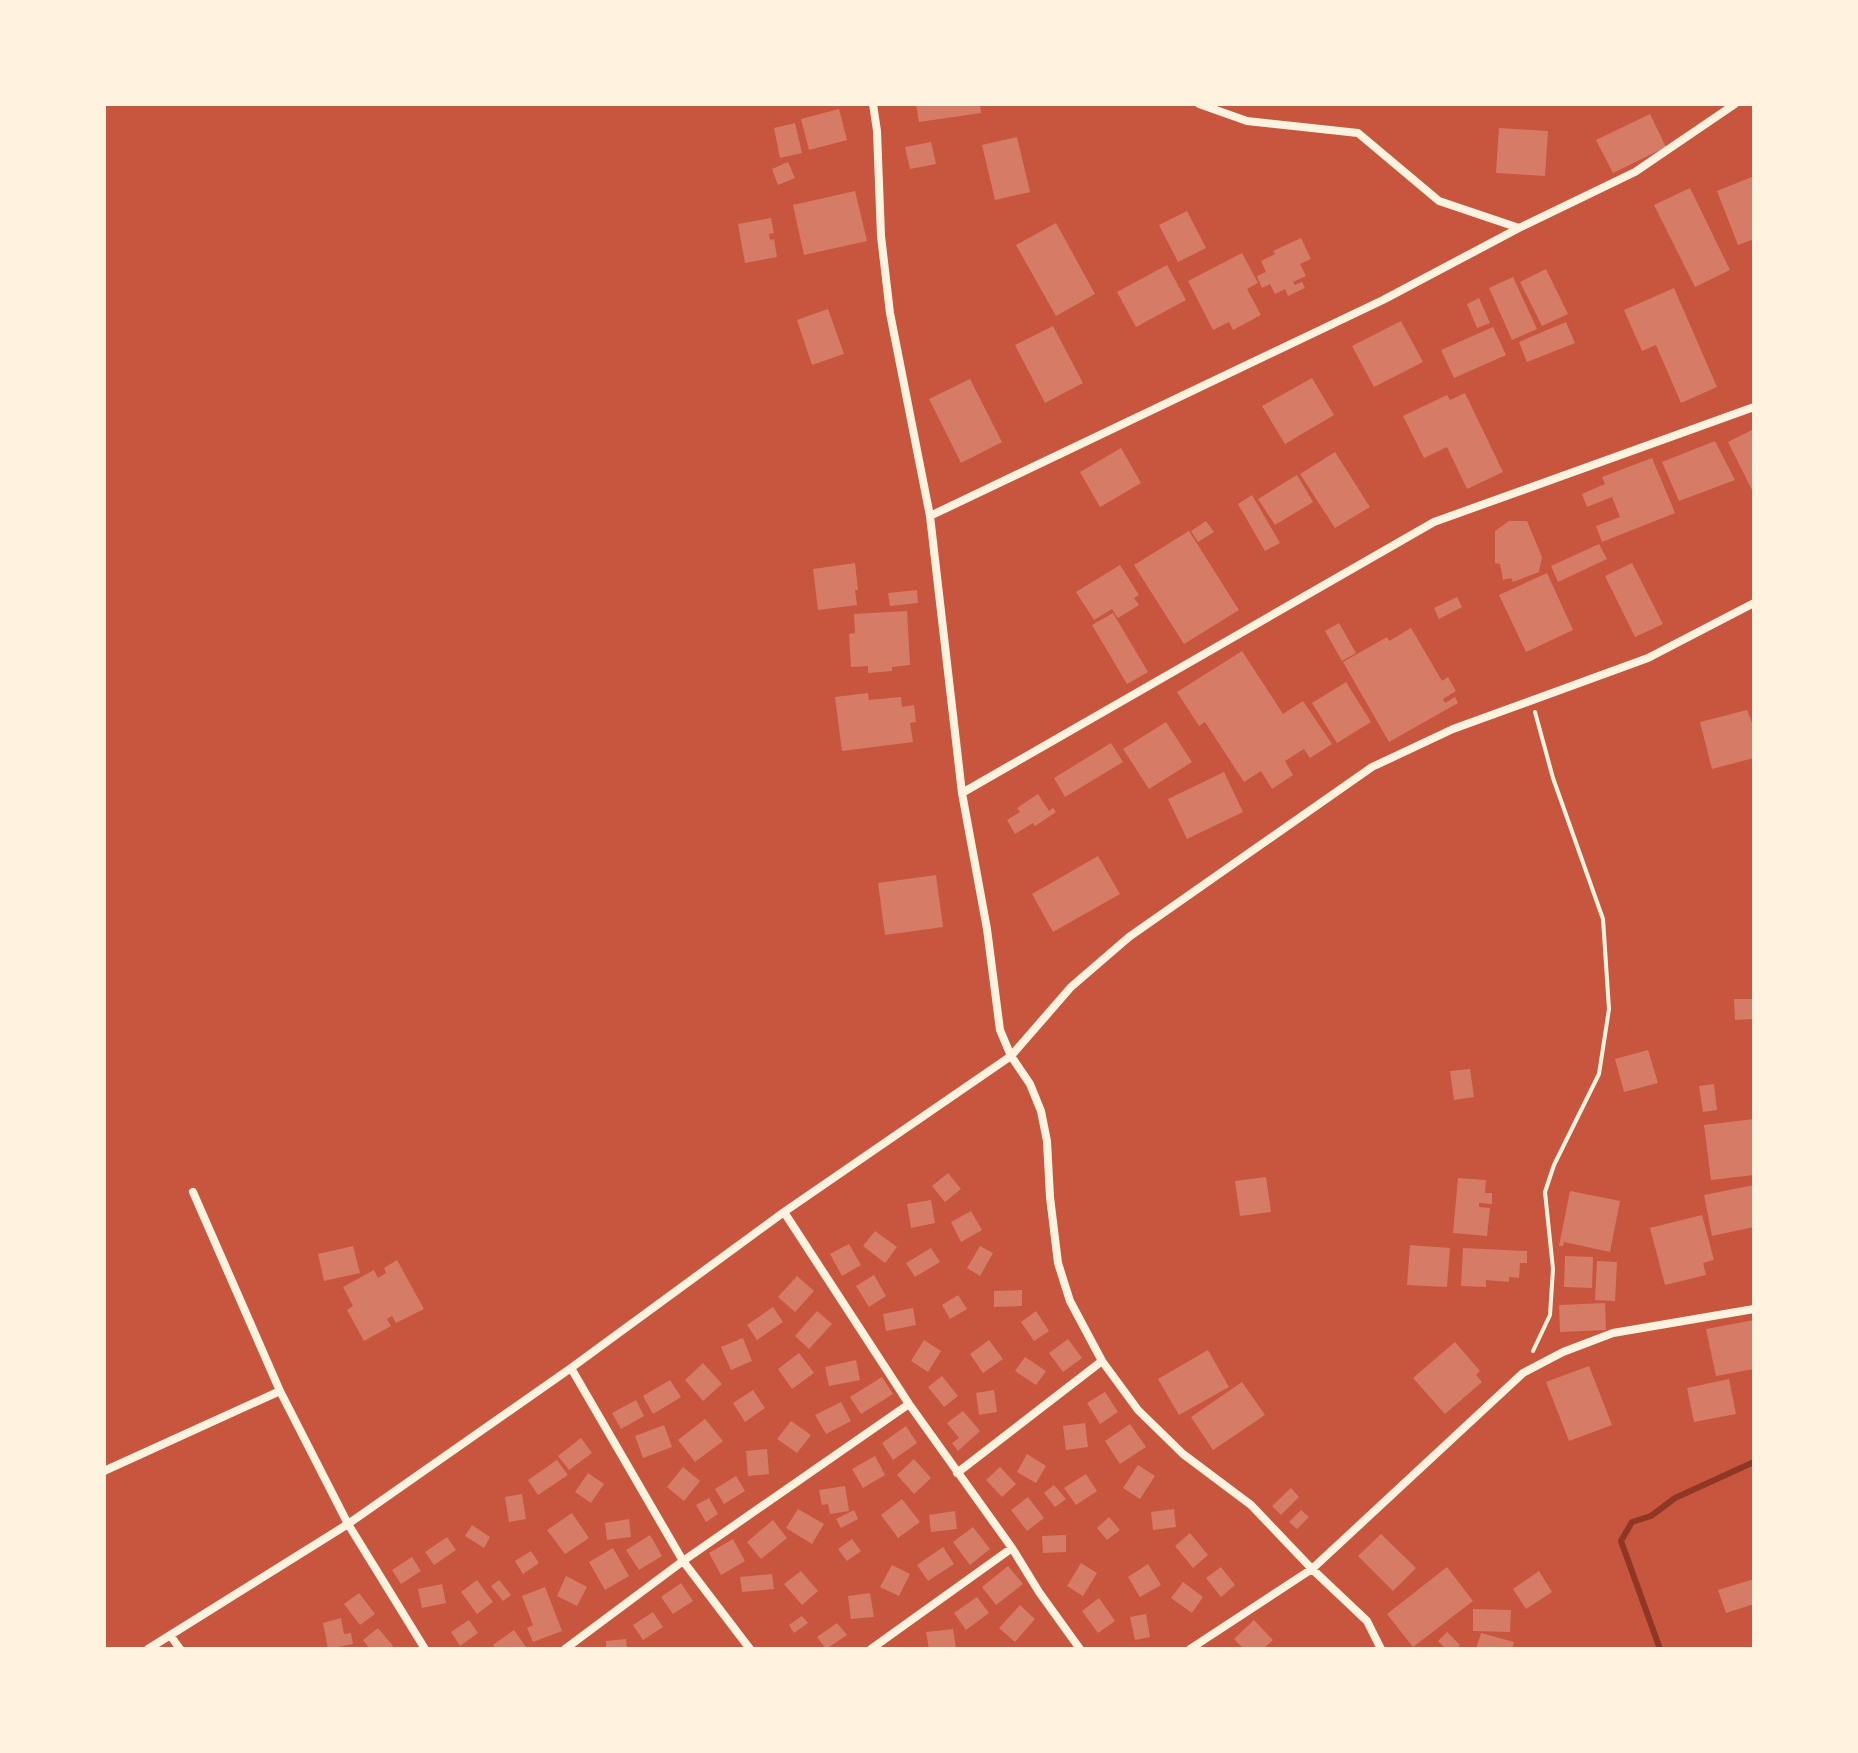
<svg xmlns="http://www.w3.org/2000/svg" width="1858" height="1753" font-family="Lato,sans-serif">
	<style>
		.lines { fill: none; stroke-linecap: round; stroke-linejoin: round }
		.stream { stroke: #8f3625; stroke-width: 6 }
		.building { fill: #d67c66 }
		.path { stroke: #fff3e0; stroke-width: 4 }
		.minor { stroke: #fff3e0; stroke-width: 8 }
	</style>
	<rect width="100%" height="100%" fill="#c8553d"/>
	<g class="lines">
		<path class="stream" d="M1660,1649L1621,1541L1632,1522L1651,1516L1675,1498L1754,1462"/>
	</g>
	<path class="building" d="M916,104H980L981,113L919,122Z
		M839,109L847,140L809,150L801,119Z
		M1650,114L1666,147L1613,173L1596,140Z
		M795,123L802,153L780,158L774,128Z
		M1499,128L1548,131L1545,176L1496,173Z
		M1017,137L1030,192L995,200L982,145Z
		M931,142L936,164L910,169L905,147Z
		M788,162L795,178L778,185L772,169Z
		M1754,176V239L1738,245L1717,191Z
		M1690,188L1730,270L1695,287L1654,205Z
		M855,191L867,241L804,255L793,205Z
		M1187,211L1206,248L1178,262L1159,225Z
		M771,218L774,233L769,234L770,240L774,239L777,257L745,263L738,224Z
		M1056,223L1095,294L1056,316L1016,245Z
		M1301,238L1311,259L1300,264L1306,276L1293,282L1295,285L1302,282L1305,288L1288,296L1285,289L1275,294L1270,284L1262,288L1257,276L1266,272L1261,261L1275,254L1273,251Z
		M1242,253L1258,283L1247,289L1261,315L1233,330L1229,322L1213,330L1188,281Z
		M1167,265L1186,300L1136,327L1117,292Z
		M1546,269L1568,314L1542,326L1520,282Z
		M1513,277L1537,329L1512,340L1489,288Z
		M1674,288L1717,387L1681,403L1656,345L1642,351L1624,310Z
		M1479,298L1490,323L1477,328L1467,304Z
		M828,309L844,354L812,365L797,320Z
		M1401,321L1423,362L1374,387L1352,346Z
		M1566,322L1575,343L1527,362L1519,342Z
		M1053,326L1083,383L1045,403L1015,345Z
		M1493,327L1506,355L1454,378L1441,350Z
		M1312,378L1334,415L1285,444L1262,406Z
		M970,379L1002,442L961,463L929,399Z
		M1465,393L1503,472L1467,489L1447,447L1424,458L1403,416L1447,395L1450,400Z
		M1754,429V494L1728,442Z
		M1715,441L1735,480L1679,501L1662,462Z
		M1121,448L1141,483L1100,507L1080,472Z
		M1335,452L1370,507L1335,528L1300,474Z
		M1652,458L1675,513L1602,542L1596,526L1620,517L1612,497L1587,507L1582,494L1605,484L1602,477Z
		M1297,475L1313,502L1275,525L1258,499Z
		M1252,495L1280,543L1265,551L1238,504Z
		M1206,521L1214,532L1198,542L1191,531Z
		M1509,521H1527L1542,557L1539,572L1513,582L1511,578L1503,580L1500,564L1495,563V531Z
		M1189,531L1239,610L1184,644L1134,565Z
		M1599,544L1607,559L1558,582L1551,566Z
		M855,563L858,590H855L857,605L818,610L813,569Z
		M1632,563L1663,624L1635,637L1605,576Z
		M1120,565L1139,595L1134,598L1139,605L1118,618L1112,609L1094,620L1076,592Z
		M1547,573L1573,630L1526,652L1499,595Z
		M917,590L918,603L890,606L888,593Z
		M1457,597L1462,607L1439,619L1434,608Z
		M907,611L910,665L892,667V671L868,673V666L851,667L849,634L855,633L854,614Z
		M1113,613L1148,672L1127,684L1092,625Z
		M1339,623L1356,653L1342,661L1325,631Z
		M1411,628L1442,681L1448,677L1456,691L1443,699L1445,703L1455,697L1458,703L1389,742L1343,662L1387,637L1389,641Z
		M1242,651L1283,714L1303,701L1332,744L1310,758L1304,749L1285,761L1293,775L1272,789L1261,771L1244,782L1205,722L1199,726L1177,692Z
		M1346,682L1371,722L1337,743L1312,703Z
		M868,693L869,700L901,697L902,707L914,705L916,722L910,723L913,742L842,751L835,697Z
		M1747,710L1754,728V758L1712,769L1700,722Z
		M1166,722L1192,762L1149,789L1123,749Z
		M1111,743L1123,762L1065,797L1054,778Z
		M1224,772L1243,812L1187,839L1168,799Z
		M1038,794L1049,811L1053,808L1056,812L1035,826L1033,823L1015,834L1007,820L1020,812L1017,808Z
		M1098,856L1120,894L1053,932L1032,894Z
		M936,875L943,927L885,935L878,883Z
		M1734,999H1752L1753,1019L1735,1020Z
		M1648,1050L1658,1083L1624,1092L1615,1059Z
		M1470,1069L1474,1097L1454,1100L1450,1071Z
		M1714,1084L1717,1110L1703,1112L1699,1086Z
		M1754,1119V1175L1711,1180L1704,1125Z
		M948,1173L961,1189L945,1202L932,1186Z
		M1266,1177L1271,1212L1240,1216L1235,1181Z
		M1458,1178L1486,1180L1485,1193H1492V1204L1479,1203V1207L1490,1208L1487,1236L1453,1233Z
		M1754,1185V1227L1712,1236L1704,1195Z
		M1570,1191L1620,1201L1610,1252L1564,1242L1563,1246H1559Z
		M931,1200L935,1223L911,1228L907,1204Z
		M971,1211L982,1230L961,1242L951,1222Z
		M1702,1215L1714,1260L1703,1263L1706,1275L1665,1285L1650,1228Z
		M875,1231L897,1247L885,1263L863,1246Z
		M849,1244L861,1265L842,1276L830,1254Z
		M1410,1245L1450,1248L1447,1287L1407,1285Z
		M353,1246L360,1273L324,1281L318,1254Z
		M980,1246L993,1253L980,1276L967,1268Z
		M931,1248L940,1262L915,1277L906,1263Z
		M1463,1248L1527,1251V1263H1520L1519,1278L1509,1277V1282L1486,1280V1287L1461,1286Z
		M1565,1256L1593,1257L1592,1288L1564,1287Z
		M397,1260L424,1309L396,1323L392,1316L387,1319L391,1326L364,1341L347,1310L353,1306L343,1287L374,1270L378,1278L386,1273L384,1268Z
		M1597,1261L1617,1262L1615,1301L1595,1300Z
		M874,1275L886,1296L869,1307L856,1286Z
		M797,1276L814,1291L795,1312L778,1297Z
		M1022,1290V1306L994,1307V1291Z
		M958,1295L967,1309L950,1319L942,1305Z
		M1605,1303L1606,1330L1560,1332L1559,1305Z
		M773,1307L783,1322L757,1340L747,1325Z
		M913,1308L916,1325L886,1331L883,1314Z
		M817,1311L832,1324L809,1349L795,1336Z
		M1036,1311L1049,1331L1034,1341L1021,1322Z
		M1754,1320V1369L1716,1376L1706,1329Z
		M743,1338L752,1361L731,1370L721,1347Z
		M1068,1339L1082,1358L1063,1372L1049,1353Z
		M924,1340L941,1351L928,1372L911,1361Z
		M989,1340L1003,1359L983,1373L970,1354Z
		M1455,1342L1480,1371L1476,1375L1482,1382L1445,1414L1413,1378Z
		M1208,1350L1229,1387L1179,1415L1158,1379Z
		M799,1353L814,1373L792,1389L778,1369Z
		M1025,1357L1046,1371L1036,1385L1015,1371Z
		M856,1360L860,1380L829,1386L825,1367Z
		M703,1363L722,1384L703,1401L685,1380Z
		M1589,1366L1612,1425L1569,1441L1546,1382Z
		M942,1376L958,1396L944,1407L928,1387Z
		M882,1377L893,1394L861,1414L850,1397Z
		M1729,1379L1736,1414L1694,1422L1687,1388Z
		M670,1380L681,1397L653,1414L643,1396Z
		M1242,1382L1265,1415L1213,1450L1191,1417Z
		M753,1390L765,1408L745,1422L733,1403Z
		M994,1390L997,1412L979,1415L976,1393Z
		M1105,1392L1118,1412L1100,1424L1087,1403Z
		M636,1400L644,1416L621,1429L612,1413Z
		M841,1402L851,1421L826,1434L815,1415Z
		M963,1411L980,1431L958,1451L952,1443L959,1438L947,1423Z
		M705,1419L723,1441L695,1462L678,1440Z
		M791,1421L811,1435L797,1453L777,1439Z
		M1085,1423L1088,1447L1066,1450L1063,1426Z
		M1130,1424L1146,1447L1120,1464L1105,1441Z
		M664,1425L672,1447L643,1458L635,1436Z
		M906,1426L917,1443L893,1460L882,1443Z
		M581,1438L592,1453L569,1470L558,1456Z
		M767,1449L769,1474L748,1476L746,1451Z
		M1027,1454L1046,1466L1036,1483L1017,1472Z
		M875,1456L885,1475L863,1488L852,1469Z
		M914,1459L931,1478L914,1494L897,1475Z
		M557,1460L568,1475L538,1495L528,1480Z
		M1138,1465L1155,1476L1140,1499L1123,1488Z
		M683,1467L700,1481L684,1501L667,1487Z
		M1000,1467L1016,1484L1002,1497L986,1480Z
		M588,1473L604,1484L591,1503L575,1492Z
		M1086,1474L1097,1491L1076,1505L1064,1488Z
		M736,1476L745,1491L724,1504L715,1489Z
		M1054,1485L1066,1499L1055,1507L1044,1493Z
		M845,1486L849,1511L830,1514L828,1504L822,1505L819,1490Z
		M1291,1488L1299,1497L1281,1515L1272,1506Z
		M522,1494L526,1519L509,1522L505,1497Z
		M1028,1497L1044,1518L1027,1531L1011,1510Z
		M709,1498L718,1514L706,1522L696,1505Z
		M902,1499L920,1522L898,1538L881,1515Z
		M798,1509L824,1524L812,1544L786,1528Z
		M1174,1509L1176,1527L1153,1530L1151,1512Z
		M854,1510L858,1519L841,1528L836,1519Z
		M1301,1510L1309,1517L1297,1529L1289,1522Z
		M955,1511L957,1529L931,1532L929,1515Z
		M572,1513L589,1538L565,1554L547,1530Z
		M1109,1517L1120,1530L1107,1540L1097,1528Z
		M629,1519L631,1537L607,1540L605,1523Z
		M773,1520L787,1538L761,1559L747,1542Z
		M472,1525L490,1537L484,1548L465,1536Z
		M973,1527L990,1549L970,1565L953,1542Z
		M1190,1533L1208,1555L1193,1568L1175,1546Z
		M1381,1534L1416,1568L1393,1591L1358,1556Z
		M650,1535L662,1556L639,1570L626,1550Z
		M1066,1535V1552L1043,1553L1042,1536Z
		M447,1537L456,1550L434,1565L425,1552Z
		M733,1539L745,1561L721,1575L709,1553Z
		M852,1539L861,1551L847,1561L838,1549Z
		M943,1547L954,1564L928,1581L917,1565Z
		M613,1548L629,1576L605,1590L589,1562Z
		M531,1551L539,1563L523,1574L515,1561Z
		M412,1557L421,1571L401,1584L392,1570Z
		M1081,1563L1097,1573L1083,1596L1067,1586Z
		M1148,1564L1161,1585L1140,1597L1128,1577Z
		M892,1565L910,1574L899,1596L880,1587Z
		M1008,1566L1023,1584L996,1605L982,1587Z
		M1221,1567L1235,1585L1221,1597L1206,1578Z
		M1447,1567L1473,1601L1413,1647L1387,1614Z
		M801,1571L818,1591L802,1605L784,1584Z
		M1539,1571L1552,1592L1526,1609L1513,1589Z
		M772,1574L774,1589L742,1592L740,1577Z
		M566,1576L587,1587L577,1606L557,1596Z
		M1754,1579V1604L1726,1613L1718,1590Z
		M477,1580L493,1602L477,1614L461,1592Z
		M499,1580L511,1595L503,1601L491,1586Z
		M1183,1582L1203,1597L1192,1613L1171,1598Z
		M681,1583L693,1601L673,1614L661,1597Z
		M442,1584L446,1603L422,1608L418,1589Z
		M545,1587L562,1631L533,1642L527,1628L533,1625L522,1596Z
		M359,1593L375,1614L360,1625L344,1604Z
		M870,1593L874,1617L851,1619L848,1596Z
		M977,1597L989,1613L966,1630L954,1613Z
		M1099,1598L1115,1621L1098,1633L1082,1611Z
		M1020,1605L1035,1619L1015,1642L999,1628Z
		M1473,1609L1511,1610L1510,1632L1473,1631Z
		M653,1612L663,1627L643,1640L633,1625Z
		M1146,1614L1150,1637L1135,1640L1130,1617Z
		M802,1616L808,1623L794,1633L789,1625Z
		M341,1618L344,1634L351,1633L353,1644L328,1649L323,1623Z
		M469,1620L478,1633L460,1646L451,1632Z
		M1254,1620L1273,1640L1263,1649H1244L1234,1639Z
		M837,1623L847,1635L826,1649L817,1637Z
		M378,1628L393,1646L390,1649H370L363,1640Z
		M953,1629L956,1649H929L926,1632Z
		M514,1630L526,1647L523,1649H496L493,1645Z
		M1447,1632L1460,1645L1456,1649H1446L1438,1641Z
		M1481,1633L1514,1642L1512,1649H1476Z
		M626,1639L627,1649H606V1641Z"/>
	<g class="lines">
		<path class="path" d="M1533,1351L1550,1315L1553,1269L1545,1192L1554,1165L1599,1074L1609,1009L1603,919L1553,778L1535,712"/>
		<path class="minor" d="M873,104L877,131L881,236L890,313L930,516L962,793L987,929L1000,1030L1011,1056L1030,1084L1041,1111L1047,1141L1050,1197L1058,1263L1070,1301L1102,1361L1138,1410L1183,1454L1251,1505L1312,1569L1190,1649
			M1199,104L1247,121L1358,133L1439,201L1519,228
			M930,516L1383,300L1519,228L1635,172L1735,104
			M962,793L1434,522L1754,407
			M193,1192L280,1391L348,1524L425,1649
			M784,1212L909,1404L1012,1548L1039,1592L1080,1649
			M571,1368L683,1561L750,1649
			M104,1471L280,1391
			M957,1473L1102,1361
			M170,1635L180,1649
			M148,1649L348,1524L571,1368L784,1212L1011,1056L1071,987L1129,937L1372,767L1453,729L1648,658L1754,603
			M565,1649L683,1561L909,1404
			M871,1649L1012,1548
			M1381,1649L1367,1621L1312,1569L1523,1373L1563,1352L1613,1333L1754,1309"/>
	</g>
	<rect width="1858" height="1753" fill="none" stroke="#fff3e0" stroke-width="212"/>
</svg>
